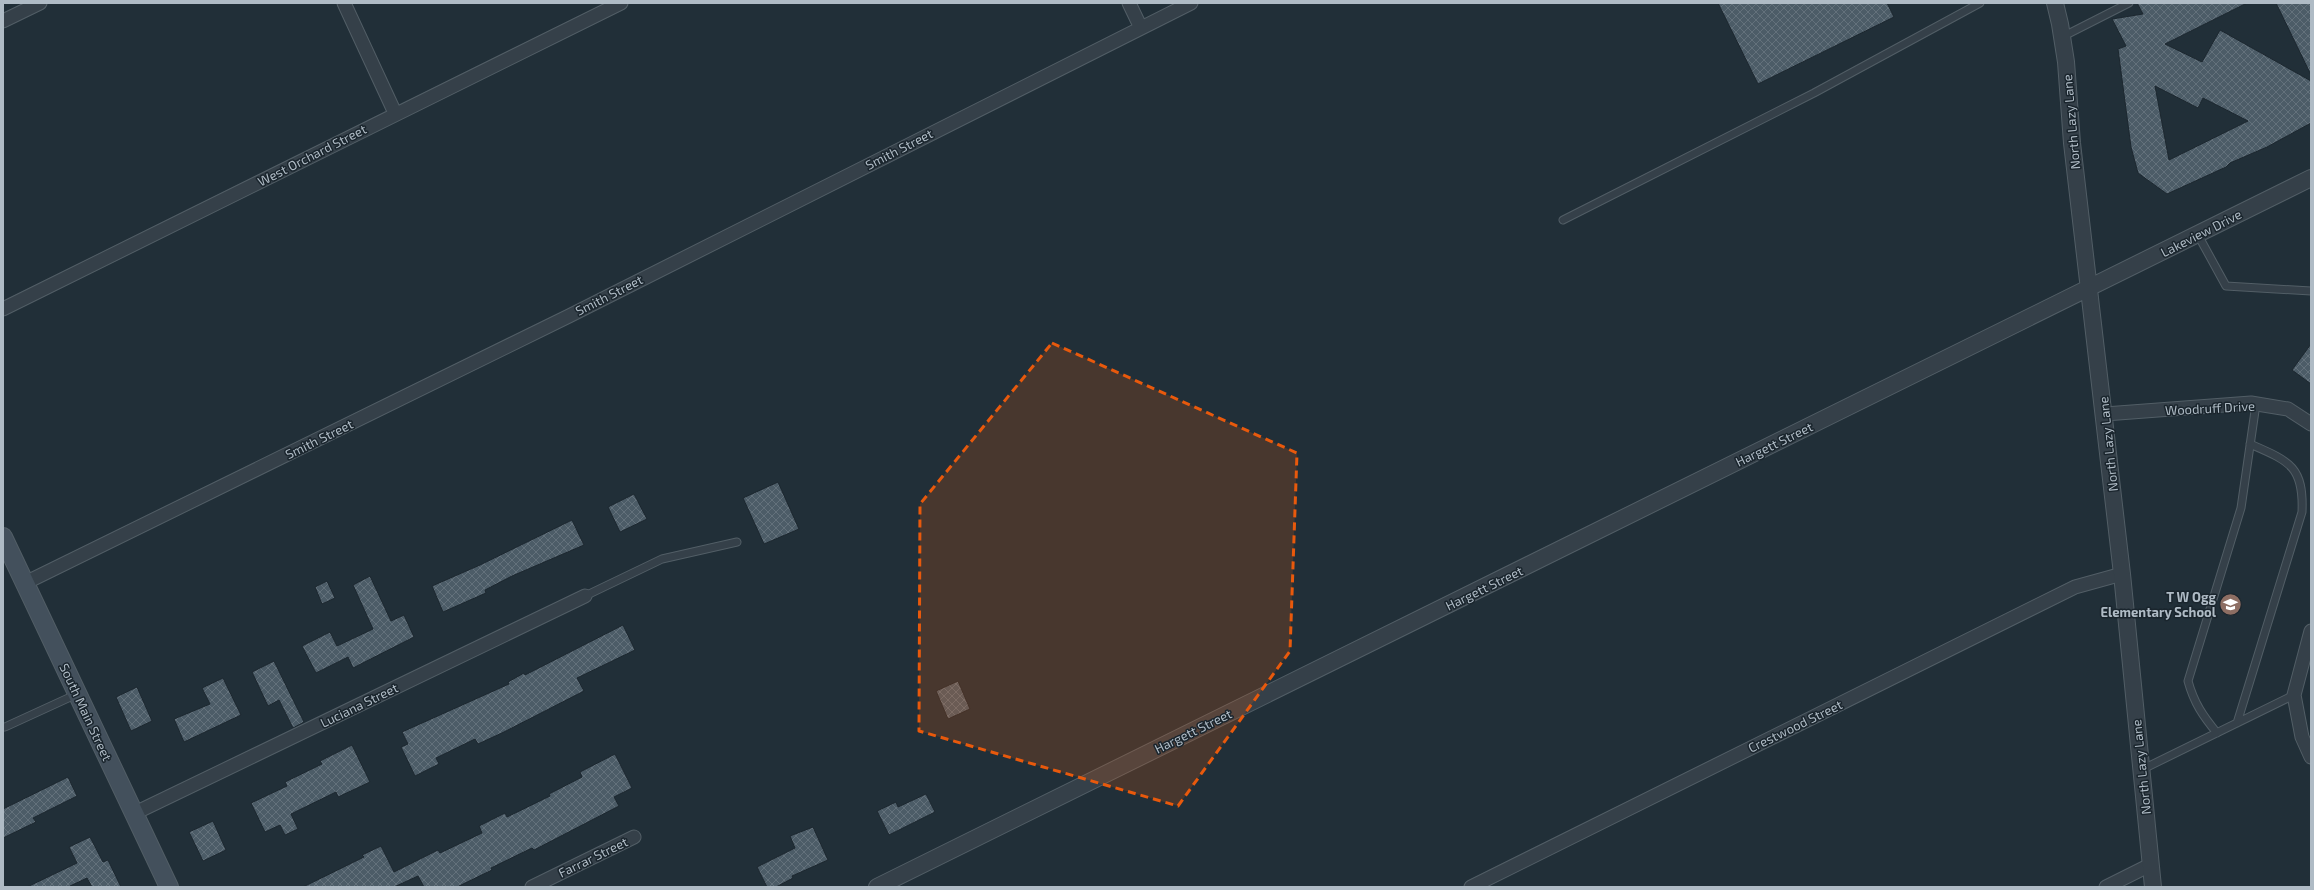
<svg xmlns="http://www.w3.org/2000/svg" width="2314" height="890" font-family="'Exo 2',sans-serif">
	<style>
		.building { fill: url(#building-cross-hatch); stroke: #1c272f; fill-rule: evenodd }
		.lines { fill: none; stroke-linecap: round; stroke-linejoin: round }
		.service-casing { stroke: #525e66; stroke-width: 9 }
		.minor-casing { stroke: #525e66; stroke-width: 15 }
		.tertiary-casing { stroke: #525e66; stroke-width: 18 }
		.secondary-casing { stroke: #525e66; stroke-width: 20 }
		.service { stroke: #354049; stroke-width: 7 }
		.minor { stroke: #354049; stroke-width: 13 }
		.tertiary { stroke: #354049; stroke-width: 16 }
		.secondary { stroke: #43505c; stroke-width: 18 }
		.marked { fill: #e8590c; fill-opacity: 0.2; stroke: #e8590c; stroke-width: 3; stroke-dasharray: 8 5; stroke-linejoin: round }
		.labels { text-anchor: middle; stroke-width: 3; stroke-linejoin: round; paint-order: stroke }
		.street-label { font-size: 13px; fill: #afbbc5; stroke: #1a252d }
		.poi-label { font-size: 13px; font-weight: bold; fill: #afbbc5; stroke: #1a252d; text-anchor: end }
	</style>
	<defs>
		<pattern id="building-cross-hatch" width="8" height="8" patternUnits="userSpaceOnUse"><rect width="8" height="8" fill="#4c5c67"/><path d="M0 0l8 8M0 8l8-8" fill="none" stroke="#63717b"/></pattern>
	</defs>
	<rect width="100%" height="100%" fill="#212f38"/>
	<path class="building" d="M1718,3H1887L1894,17L1758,84Z
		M2137,3H2247L2165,44L2202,62L2220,30L2311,81V123L2267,147L2230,163L2226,167L2167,194L2138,173L2131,147L2118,49L2126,46L2112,19L2143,14ZM2155,86L2198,108L2203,98L2248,121L2169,160Z
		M2276,3H2311V75Z
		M2311,344V384L2292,370Z
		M778,482L799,529L764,544L743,498Z
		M634,494L647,519L620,532L608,507Z
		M572,520L584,545L512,576L485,590L486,593L443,612L432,586L480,565Z
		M370,576L391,621L404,615L414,637L353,668L348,657L316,673L302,646L330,632L337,646L373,629L353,585Z
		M327,581L335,598L322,604L315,587Z
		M623,625L635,650L577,678L584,691L504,732L478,744L475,739L436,758L439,764L415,776L401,747L408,744L402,732L509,684L508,682L524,673L525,675Z
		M274,661L304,722L293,728L279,700L268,706L252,672Z
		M223,678L241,715L184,742L174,719L210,704L202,688Z
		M958,681L970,709L948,719L936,691Z
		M137,687L152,721L131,731L116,697Z
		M352,745L370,782L338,797L336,792L291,814L298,829L285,835L280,825L265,832L251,803L287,786L285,782L322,764L320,761Z
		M615,754L632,788L614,797L619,806L534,850L532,848L491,868L492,870L457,887H424L418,876L394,887H303L364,857L362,855L381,846L394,872L438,850L440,853L482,833L479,826L505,813L507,817L550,796L549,794L582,777L580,772Z
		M68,777L77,796L33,818L36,822L3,838V809Z
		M926,794L935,812L889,835L877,811L896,802L898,807Z
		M213,821L226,850L203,861L189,832Z
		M813,827L828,860L792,876L793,878L776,887H767L757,867L795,848L790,836Z
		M90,837L103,862L108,860L121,887H92L87,878L68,887H27L77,863L69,847Z"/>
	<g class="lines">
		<defs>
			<path id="service" d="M2062,37L2129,3
				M1563,220L1814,93L1980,3
				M2198,235L2226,286L2311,291
				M585,596L662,559L737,542
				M2237,723L2302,512C2304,466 2289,461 2250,444
				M5,727L77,694
				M2217,733C2203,716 2194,703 2188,681L2241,508L2256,404
				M2141,770L2294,695"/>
			<path id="minor" d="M344,3L395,113
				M1129,3L1141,28
				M3,21L40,3
				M3,309L621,3
				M2105,414L2251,403L2288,409L2311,424
				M25,583L569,316L1191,3
				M2311,631L2294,695L2302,737L2311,757
				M133,814L585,596
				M532,887L634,837
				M1471,887L2075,587L2122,574
				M2106,887L2150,865"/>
			<path id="tertiary" d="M2055,3L2060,24L2066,62L2072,143L2122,574L2153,887
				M877,887L2311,178"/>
			<path id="secondary" d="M3,537L169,887"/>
		</defs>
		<use href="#service" class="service-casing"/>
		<use href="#minor" class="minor-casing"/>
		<use href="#tertiary" class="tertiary-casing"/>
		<use href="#secondary" class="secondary-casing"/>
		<use href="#service" class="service"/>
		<use href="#minor" class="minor"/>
		<use href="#tertiary" class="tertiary"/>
		<use href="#secondary" class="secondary"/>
	</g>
	<path class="marked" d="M1052,343L1297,453L1290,651L1178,806L919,731L920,504Z"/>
	<defs>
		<symbol id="school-disc" viewBox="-11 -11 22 22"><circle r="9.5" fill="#8d6e63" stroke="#1a252d"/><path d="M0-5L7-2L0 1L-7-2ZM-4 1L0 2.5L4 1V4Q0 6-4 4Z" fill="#fff"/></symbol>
	</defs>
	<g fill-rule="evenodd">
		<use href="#school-disc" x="2218" y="592" width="25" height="25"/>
	</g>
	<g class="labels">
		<g class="street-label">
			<text transform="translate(2071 122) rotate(-95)" y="5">North Lazy Lane</text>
			<text transform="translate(899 149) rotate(-27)" y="5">Smith Street</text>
			<text transform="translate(312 155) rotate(-27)" y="5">West Orchard Street</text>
			<text transform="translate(2201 233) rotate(-27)" y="5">Lakeview Drive</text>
			<text transform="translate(609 295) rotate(-27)" y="5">Smith Street</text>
			<text transform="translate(2210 408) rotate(-3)" y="5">Woodruff Drive</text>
			<text transform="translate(319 439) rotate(-26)" y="5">Smith Street</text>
			<text transform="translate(1774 444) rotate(-26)" y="5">Hargett Street</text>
			<text transform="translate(2108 444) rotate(-96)" y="5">North Lazy Lane</text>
			<text transform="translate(1484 588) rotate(-26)" y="5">Hargett Street</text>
			<text transform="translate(359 705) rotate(-26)" y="5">Luciana Street</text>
			<text transform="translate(86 712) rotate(65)" y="5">South Main Street</text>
			<text transform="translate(1795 726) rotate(-26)" y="5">Crestwood Street</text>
			<text transform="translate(1193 731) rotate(-26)" y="5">Hargett Street</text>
			<text transform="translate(2141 767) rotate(-96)" y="5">North Lazy Lane</text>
			<text transform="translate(593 857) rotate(-26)" y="5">Farrar Street</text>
		</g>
		<g class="poi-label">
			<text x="2216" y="602">T W Ogg<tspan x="2216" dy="15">Elementary School</tspan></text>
		</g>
	</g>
	<rect width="2314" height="890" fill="none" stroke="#afbbc5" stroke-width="8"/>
</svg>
